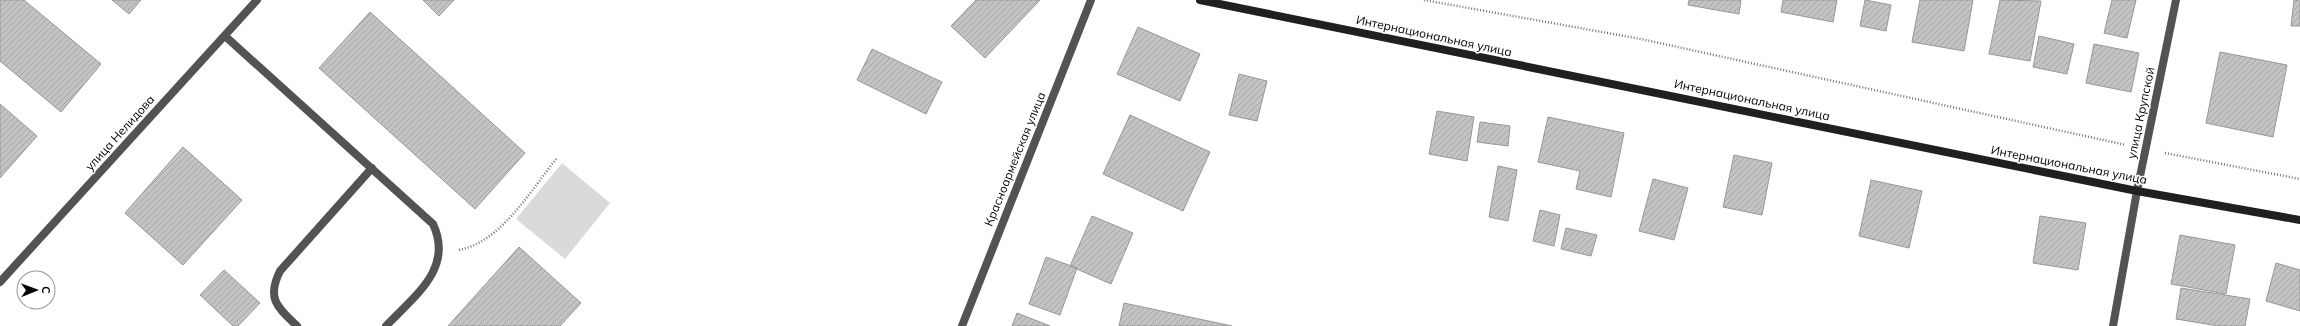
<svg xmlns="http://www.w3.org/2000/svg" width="2300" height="326" font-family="Mulish,sans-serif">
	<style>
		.park { fill: #dadada }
		.building { fill: url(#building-hatch); stroke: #979797 }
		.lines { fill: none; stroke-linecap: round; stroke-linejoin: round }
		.path { stroke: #757575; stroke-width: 2.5; stroke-dasharray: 1 2; stroke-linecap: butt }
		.service { stroke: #535353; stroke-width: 8 }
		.minor { stroke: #535353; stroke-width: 8 }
		.tertiary { stroke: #535353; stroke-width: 8 }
		.secondary { stroke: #202020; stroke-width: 8 }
		.labels { text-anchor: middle; stroke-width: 3; stroke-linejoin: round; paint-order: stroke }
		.street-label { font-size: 12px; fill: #000; stroke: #fff }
	</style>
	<defs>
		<pattern id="building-hatch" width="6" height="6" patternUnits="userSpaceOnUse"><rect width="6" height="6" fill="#c3c3c3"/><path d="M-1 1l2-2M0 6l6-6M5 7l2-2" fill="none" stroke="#a6a6a6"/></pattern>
	</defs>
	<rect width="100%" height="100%" fill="#fff"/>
	<path class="park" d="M562,163L610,203L565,259L516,219Z"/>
	<path class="building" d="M0,0H24L101,64L61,112L0,61Z
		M112,0H141L129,14Z
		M423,0H454L439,16Z
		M976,0H1040L985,58L951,26Z
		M1689,0H1741L1739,14L1688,5Z
		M1783,0H1837L1833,22L1781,12Z
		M1865,0L1891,5L1886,31L1860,26Z
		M1920,0H1973L1964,51L1912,42Z
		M2000,0L2041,1L2030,61L1989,54Z
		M2112,0H2136L2127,38L2104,33Z
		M2294,0L2300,1V26H2291Z
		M370,12L525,153L475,209L319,68Z
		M1138,27L1200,54L1180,101L1117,74Z
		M2039,36L2074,44L2067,74L2033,67Z
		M2094,44L2139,53L2131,92L2086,83Z
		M872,49L942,82L926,114L857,80Z
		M2220,52L2287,65L2273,137L2206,123Z
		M1239,74L1267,81L1257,121L1229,115Z
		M0,104L37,136L0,178Z
		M1437,111L1474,117L1467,161L1429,154Z
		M1130,115L1210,152L1183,211L1103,174Z
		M1548,117L1624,133L1611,197L1576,189L1580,171L1538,162Z
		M1480,122L1510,126L1508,146L1477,142Z
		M183,147L242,200L183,265L125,213Z
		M1734,155L1772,163L1762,215L1723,207Z
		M1498,166L1517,170L1508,221L1489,217Z
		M1653,179L1688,188L1674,240L1639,231Z
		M1871,180L1922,191L1909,248L1859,236Z
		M1540,210L1560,215L1554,246L1533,241Z
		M1092,216L1133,233L1111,284L1070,266Z
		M2040,216L2086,223L2078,270L2033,263Z
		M1566,228L1597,235L1591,256L1561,249Z
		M2180,235L2235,245L2226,294L2171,284Z
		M519,247L581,303L560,326H448Z
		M1046,257L1077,268L1060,315L1029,304Z
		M2276,263L2300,270V311L2266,301Z
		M224,270L260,303L238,326H233L200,295Z
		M2181,288L2250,299L2245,326H2219L2176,319Z
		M1124,303L1232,326H1119Z
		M1017,313L1050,326H1012Z"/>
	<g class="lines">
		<path class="path" d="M1424,0L1641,39L2126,145
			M2165,153L2300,179
			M459,250C501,242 531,190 557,158"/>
		<path class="service" d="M225,36L433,224C454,269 414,296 386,326
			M297,326C278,308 266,299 280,271L372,168"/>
		<path class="minor" d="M0,282L257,0
			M2113,326L2137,191L2176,0"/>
		<path class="tertiary" d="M962,326L1091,0"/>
		<path class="secondary" d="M1200,0L2137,191L2300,220"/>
	</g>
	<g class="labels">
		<g class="street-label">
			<text transform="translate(1434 36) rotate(12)" y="4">Интернациональная улица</text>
			<text transform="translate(1752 100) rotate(12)" y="4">Интернациональная улица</text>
			<text transform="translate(2141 113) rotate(-78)" y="4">улица Крупской</text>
			<text transform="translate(120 133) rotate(-48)" y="4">улица Нелидова</text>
			<text transform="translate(1015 159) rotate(-68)" y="4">Красноармейская улица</text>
			<text transform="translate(2069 165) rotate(11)" y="4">Интернациональная улица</text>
		</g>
	</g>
	<g transform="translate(36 290) rotate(89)"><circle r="19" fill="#ffffff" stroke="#999999"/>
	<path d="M0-3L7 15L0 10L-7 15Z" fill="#000000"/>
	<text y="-6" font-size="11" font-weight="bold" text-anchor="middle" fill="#000000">С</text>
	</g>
</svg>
